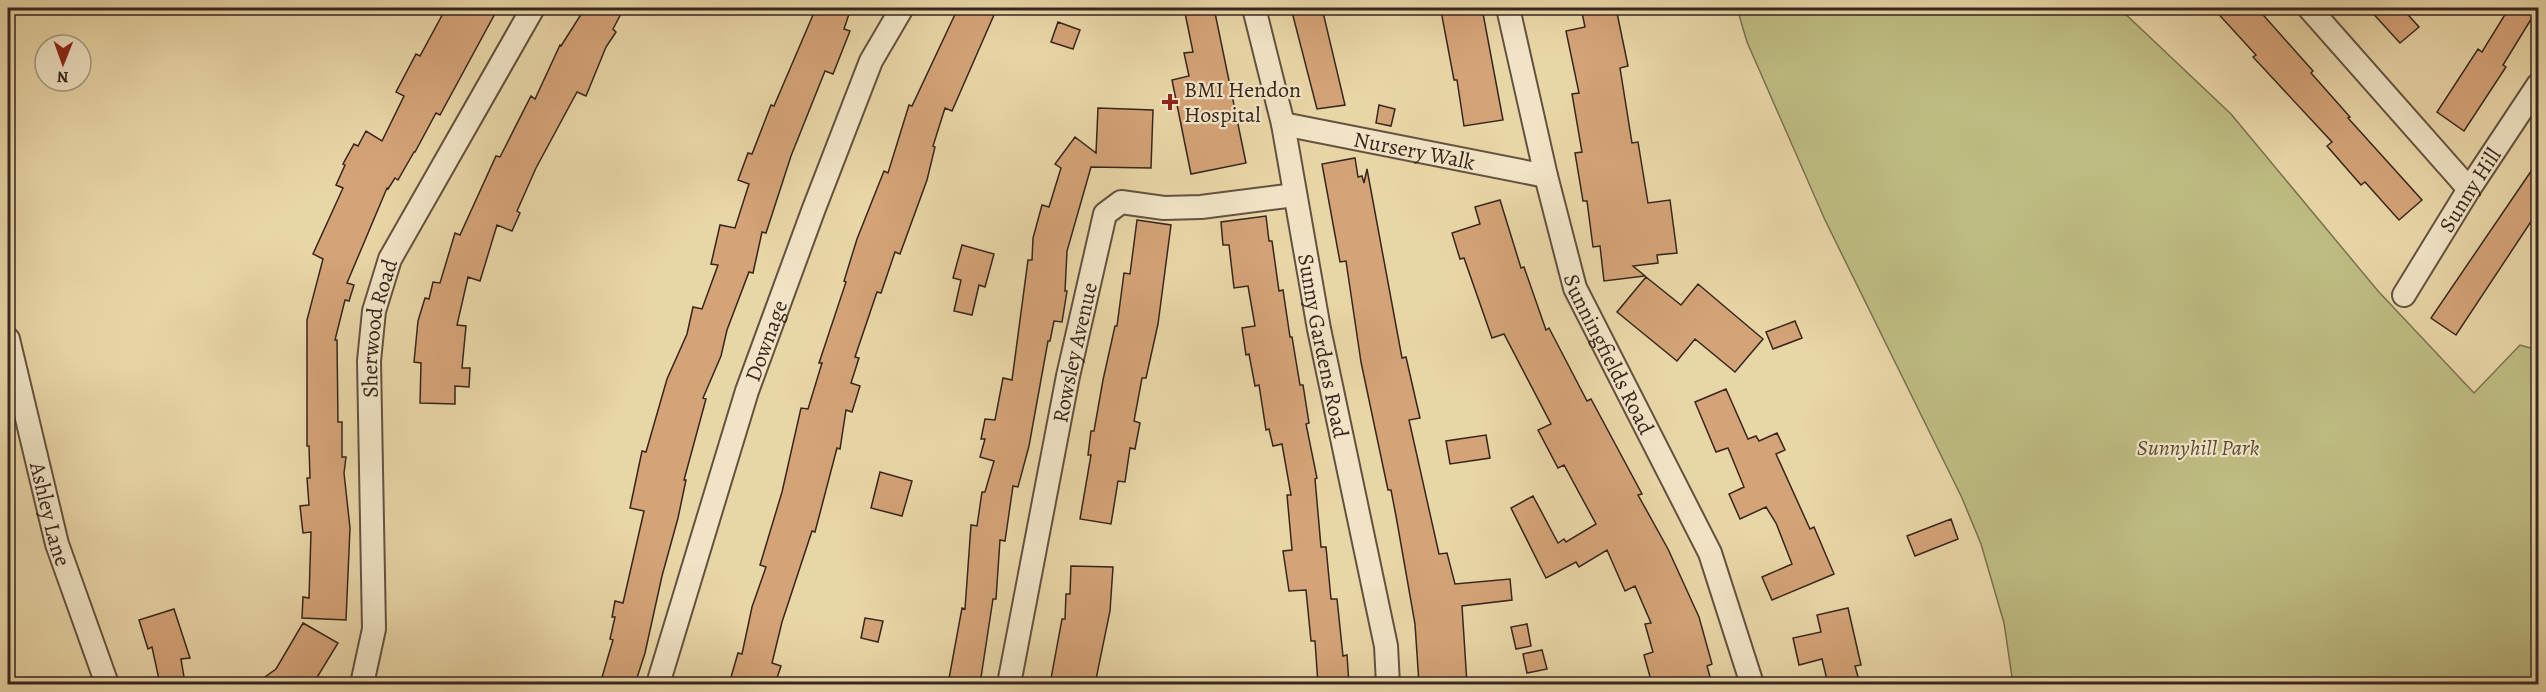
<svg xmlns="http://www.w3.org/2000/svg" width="2546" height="692" font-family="Alegreya,serif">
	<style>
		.green { fill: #bebc82; stroke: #7a7150; stroke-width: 1.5 }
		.building { fill: #d4a378; stroke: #37261e; stroke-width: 1.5 }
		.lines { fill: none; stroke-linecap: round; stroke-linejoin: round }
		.minor-casing { stroke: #645240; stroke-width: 26 }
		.minor { stroke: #f1e4c6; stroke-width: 22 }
		.poi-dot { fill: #8f2418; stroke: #f1e4c6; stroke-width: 2 }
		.labels { text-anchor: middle; stroke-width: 4.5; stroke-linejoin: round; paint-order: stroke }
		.poi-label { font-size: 22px; fill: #37261e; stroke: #f1e4c6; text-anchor: start }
		.street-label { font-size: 22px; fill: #37261e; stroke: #f1e4c6 }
		.park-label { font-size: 22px; font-style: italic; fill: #594c37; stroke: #f1e4c6 }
	</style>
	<rect width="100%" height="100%" fill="#e9d6a7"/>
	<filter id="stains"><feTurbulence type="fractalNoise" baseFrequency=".00333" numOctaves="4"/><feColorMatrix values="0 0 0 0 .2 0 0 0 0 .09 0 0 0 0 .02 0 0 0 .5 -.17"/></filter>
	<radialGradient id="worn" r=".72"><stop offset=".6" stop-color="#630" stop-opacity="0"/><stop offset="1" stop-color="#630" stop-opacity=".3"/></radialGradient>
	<path class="green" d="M1737,8H2119L2231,114L2378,291L2474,393L2520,345L2538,350V684H2013L2004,623L1981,544L1962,498L1825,220L1747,42Z"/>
	<path class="building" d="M446,8H498L440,115L436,113L415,152H414L398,180L395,178L388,189L387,188L347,283L354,285L349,301L345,300L335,340H337L338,422H342V457H346L344,473L350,528L346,620L302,618L303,597L309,598L311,532L303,533L300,506L309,505L307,478H310L309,446H307V320L323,259L313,254L343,188L336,185L345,165L343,164L354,144L358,146L366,131L382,141L404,96L396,92L416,54L420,56Z
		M585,8H624L613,29L616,32L606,47L586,96L577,92L536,168L517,211L520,213L512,231L497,225L480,281L468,277L457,325L466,326L462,368H470L469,387L455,386V404L420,403L421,363L414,362L418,321L425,298L429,299L433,282L440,283L455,233L460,235L496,156L500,157L531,96L535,99L560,45L561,46Z
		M816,8H851L844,29L850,31L833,74L825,71L791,156L766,233L762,232L753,273L749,272L727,330L721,356L703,398L706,399L684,480H686L678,518L662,576L645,653L635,684H600L613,640L610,639L615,617H612L615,601L623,603L644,511L630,508L642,451L646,452L667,379L687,334L693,307L702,309L718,265L711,264L720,225L735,228L749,184L738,180L748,153L752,154L771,105L774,106Z
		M958,8H997L952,111L945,108L933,146L935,147L927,180L900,254L895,252L881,293L877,292L855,357L859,358L851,383L860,386L852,412L846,410L840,449L837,448L815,532L812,531L782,622L772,663L781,666L775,684H729L738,653L742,654L752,607L766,567L760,565L782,492L801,408L808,409L822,363H819L846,282L844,281L857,239L884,171L888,173L909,105L912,106Z
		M1184,8H1214L1246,163L1191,174L1172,80L1189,76L1184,53L1193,52Z
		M1291,8H1322L1345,105L1317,109Z
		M1464,8H1482L1503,120L1464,126L1457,80H1454L1441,11Z
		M1581,8H1616L1628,66L1620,68L1632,143L1638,142L1648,203L1670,200L1677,253L1657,255L1658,263L1633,266L1645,276L1604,281L1600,246L1593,247L1587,201H1583L1575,153L1582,152L1572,94L1579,93L1566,31L1585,27Z
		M2213,8H2257L2313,71L2311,73L2350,117L2348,118L2422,200L2399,220L2365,182L2361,185L2327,146L2332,142L2253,57L2256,55Z
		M2368,8H2402L2419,27L2400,43Z
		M2509,8H2538L2503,65L2506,67L2464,131L2437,112L2478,49L2482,52Z
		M1058,22L1080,30L1073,49L1051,42Z
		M1379,105L1395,109L1391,126L1376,123Z
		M1098,108L1153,110L1151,168L1091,167L1067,251L1065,291H1067L1062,322L1054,321L1050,341H1048L1029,446L1018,487L1013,486L1005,541L1000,540L996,599H993L980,684H948L962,608L965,609L971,525L977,526L982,492H985L994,461L980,457L985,439H981L985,419L995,420L1003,378L1012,380L1028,260H1032L1033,238L1042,205L1049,207L1061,168L1055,164L1075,137L1096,153Z
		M1355,158L1358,177L1362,176L1364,183L1367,169L1402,358L1406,357L1416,401L1420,418L1409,420L1439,554L1447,553L1455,584L1510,579L1512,600L1462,606L1467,684H1419L1415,624L1396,516L1391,490H1388L1361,362L1346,261L1340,262L1322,164Z
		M2538,161V211L2456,335L2431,318Z
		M1500,200L1521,268L1524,267L1546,330L1549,328L1587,401L1591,399L1642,494L1638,495L1668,549L1699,617L1712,664L1707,666L1712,684H1652L1644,655L1653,652L1645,624L1651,623L1635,586L1625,591L1607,550L1579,567L1576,562L1546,578L1511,508L1533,496L1558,543L1564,539L1566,542L1596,524L1564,465L1558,468L1538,430L1551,424L1504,334L1492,338L1464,258L1460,259L1452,233L1480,224L1475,207Z
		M1266,216L1269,241H1272L1279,291L1283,290L1290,337H1292L1300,385H1303L1309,423L1306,424L1317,478L1315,479L1321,547H1326L1331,599H1337L1343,656L1347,655L1349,684H1318L1315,641H1311L1306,590L1289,591L1283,551L1292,550L1287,495H1291L1282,444L1273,446L1269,429L1266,430L1259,385L1255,386L1249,354L1246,355L1242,328L1255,326L1248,286L1234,288L1229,245H1223L1221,222Z
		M1137,220L1171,225L1158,324L1146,378H1142L1134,421L1140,423L1135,449L1130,448L1125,482L1118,481L1111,524L1080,519L1091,455H1088L1091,431H1094L1103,380L1115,326H1117L1124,273L1130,274Z
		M962,245L994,254L985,287L979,285L972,315L954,311L961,280L953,278Z
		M1646,277L1681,305L1698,284L1763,339L1735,372L1695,339L1677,361L1617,312Z
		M1795,321L1802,338L1773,349L1766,332Z
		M1726,389L1748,439L1756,436L1759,441L1777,433L1785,450L1776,454L1810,529L1814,527L1834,574L1772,600L1762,577L1792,564L1776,523L1766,507L1740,519L1729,494L1744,487L1728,448L1716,452L1695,402Z
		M1486,435L1490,458L1450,464L1446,441Z
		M880,472L912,481L902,516L871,508Z
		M1951,519L1958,539L1915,556L1907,536Z
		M1071,566L1113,567L1110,611L1095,684H1050L1062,619H1065L1066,594H1070Z
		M1848,608L1861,665L1855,666L1860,684H1828L1822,659L1799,665L1793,638L1821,632L1817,615Z
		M174,609L190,658L181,659L185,683L160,684L152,647L148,649L139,620Z
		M865,618L883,621L878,642L861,638Z
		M303,623L338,643L313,684H255L276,669Z
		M1527,624L1531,646L1516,649L1511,627Z
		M1542,650L1547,669L1527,673L1523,654Z"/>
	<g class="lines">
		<defs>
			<g id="minor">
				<path id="s1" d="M1254,8L1283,124L1319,329L1386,646L1388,684"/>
				<path id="s2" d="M1508,8L1546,176L1575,288L1710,553L1752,684"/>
				<path d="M2309,8L2469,189"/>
				<path id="s3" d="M1283,124L1546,176"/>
				<path id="s4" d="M2404,295L2469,189L2538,85"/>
				<path id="s5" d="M8,339L57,544L107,684"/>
				<path id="s6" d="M362,684L374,629L369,361L374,311L390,259L533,8"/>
				<path id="s7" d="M658,684L747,391L813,211L871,61L902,8"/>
				<path id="s8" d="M1009,684L1068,376L1105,214L1121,202L1164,208L1201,207L1295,195"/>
			</g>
		</defs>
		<use href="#minor" class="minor-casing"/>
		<use href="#minor" class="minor"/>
	</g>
	<path class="poi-dot" d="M1167 93h6v6h6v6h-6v6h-6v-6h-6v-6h6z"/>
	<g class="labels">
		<g class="poi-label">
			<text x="1184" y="97">BMI Hendon<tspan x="1184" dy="25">Hospital</tspan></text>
		</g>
		<g class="street-label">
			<text dy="8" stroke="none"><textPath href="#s3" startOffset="134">Nursery Walk</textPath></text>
			<text dy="8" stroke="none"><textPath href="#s4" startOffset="124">Sunny Hill</textPath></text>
			<text dy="8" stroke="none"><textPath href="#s6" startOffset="358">Sherwood Road</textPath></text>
			<text dy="8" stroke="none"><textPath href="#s7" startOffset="360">Downage</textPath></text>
			<text dy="8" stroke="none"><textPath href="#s1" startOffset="345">Sunny Gardens Road</textPath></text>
			<text dy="8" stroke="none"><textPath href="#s8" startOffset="338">Rowsley Avenue</textPath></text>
			<text dy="8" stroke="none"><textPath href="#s2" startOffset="362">Sunningfields Road</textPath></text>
			<text dy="8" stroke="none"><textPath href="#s5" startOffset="180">Ashley Lane</textPath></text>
		</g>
		<g class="park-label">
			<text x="2198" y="455">Sunnyhill Park</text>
		</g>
	</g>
	<rect width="2546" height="692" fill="none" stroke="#e9d6a7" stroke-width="30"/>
	<rect x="9" y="9" width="2528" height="674" fill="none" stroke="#37261e" stroke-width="3"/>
	<rect x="15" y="15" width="2516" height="662" fill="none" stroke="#37261e" stroke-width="1.5"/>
	<g transform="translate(63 63) rotate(181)"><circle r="28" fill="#f1e4c6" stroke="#a79883" stroke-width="1.5"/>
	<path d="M0-4.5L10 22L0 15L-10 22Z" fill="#8f2418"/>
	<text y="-9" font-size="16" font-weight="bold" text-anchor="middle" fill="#37261e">N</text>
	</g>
	<rect width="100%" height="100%" filter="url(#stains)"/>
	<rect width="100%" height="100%" fill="url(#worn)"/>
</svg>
